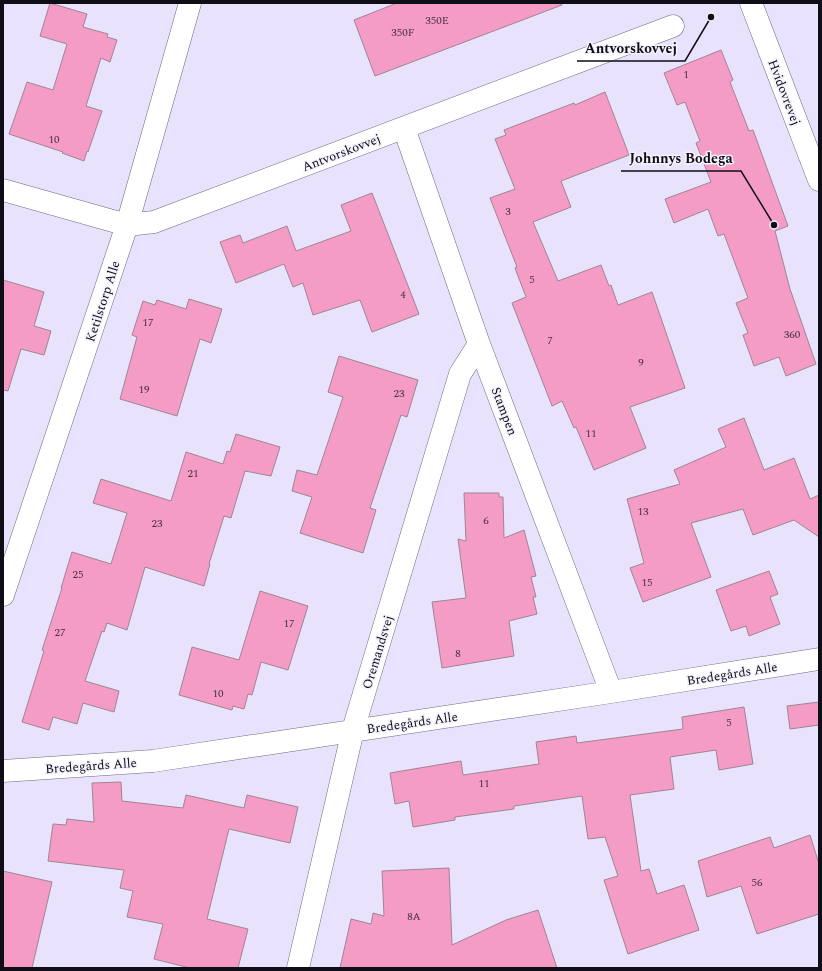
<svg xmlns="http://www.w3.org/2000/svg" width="822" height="971" font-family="Spectral,serif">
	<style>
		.building { fill: #f49cc6; stroke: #9f8591 }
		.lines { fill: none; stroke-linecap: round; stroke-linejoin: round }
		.minor-casing { stroke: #6e687f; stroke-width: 23 }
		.minor { stroke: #fff; stroke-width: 22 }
		.labels { text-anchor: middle; stroke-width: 3; stroke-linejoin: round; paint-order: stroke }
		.number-label { font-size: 11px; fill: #483141 }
		.street-label { font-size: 13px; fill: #0f0d15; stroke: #f4f2fc }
		.leader { fill: none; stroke: #0f0d15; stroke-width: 1.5 }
		.callout-dot { fill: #0f0d15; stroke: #f4f2fc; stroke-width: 1.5 }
		.callout-label { font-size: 14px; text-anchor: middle; font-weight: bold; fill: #0f0d15; stroke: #f4f2fc; stroke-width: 3; stroke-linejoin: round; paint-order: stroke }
	</style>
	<rect width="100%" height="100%" fill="#e8e2fc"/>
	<path class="building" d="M50,3L87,14L83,27L108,34L107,37L117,40L110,62L101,58L86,106L102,111L88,152L87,151L84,161L62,153L63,152L9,134L27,82L53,90L67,44L40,36Z
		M397,3H561L562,5L375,76L354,20Z
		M721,50L733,80L730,82L749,131L753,130L788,226L775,231L790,289L816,364L786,376L779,357L754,366L743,335L748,333L736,303L748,298L724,234L718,236L708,209L674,223L665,199L711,182L696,143L700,141L685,102L677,105L664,73Z
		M605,92L629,155L561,181L571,207L533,222L558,281L601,265L609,286L611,285L618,305L652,292L685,388L630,407L646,448L594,470L576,427L574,428L562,401L552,406L512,303L526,297L515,268L517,267L490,198L515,189L495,139L506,135L504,130L574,103L575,105Z
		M372,193L419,314L372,332L360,300L313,315L303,283L293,287L284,264L236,283L220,242L240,235L243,243L287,226L296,251L351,231L341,205Z
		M3,280L44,292L34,326L51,331L44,355L21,349L8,391L3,390Z
		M189,299L222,309L211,343L200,339L177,416L120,399L137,337L132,335L143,301L155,305L157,300L186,309Z
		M339,356L418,380L407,417L401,415L370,508L376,510L363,553L300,533L312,497L292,491L297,470L317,475L343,397L328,392Z
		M744,418L764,470L794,458L810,499L819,495V537L794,520L753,535L743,509L691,523L711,577L643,602L630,568L644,563L627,499L680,484L674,470L726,447L718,429Z
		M236,434L280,447L271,476L245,471L231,518L224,516L209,564H210L204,586L145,567L127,630L107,623L104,632L102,631L85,681L119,691L114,712L83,703L77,724L53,717L49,730L22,722L44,651L42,650L62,588H61L72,552L111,564L127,513L93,503L101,479L171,501L186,452L223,464L227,451L230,452Z
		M464,493H499V497H503L504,538L524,530L536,576L531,577L536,597H533L537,614L509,621L514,656L442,668L432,602L466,598L458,539L466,541Z
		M769,571L778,594L770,597L780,624L749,636L746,626L731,631L716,590Z
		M260,591L308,606L288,670L261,662L252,695L248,694L244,709L233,706L232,710L179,695L192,647L239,660Z
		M819,702V725L790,729L787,706Z
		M744,707L753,764L719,770L716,750L670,757L674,789L630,795L641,871L649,869L657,894L684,885L699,930L628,954L604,880L618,876L605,837L588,839L582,796L514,806V809L455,817V820L413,827L409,801L395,804L390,773L461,761L463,775L539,764L536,742L576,736L577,743L683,729L682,717Z
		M121,782L122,801L183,808L186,795L244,808L247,795L298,807L290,843L229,829L207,919L248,929L238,968H190L154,959L163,924L127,917L133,891L120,888L124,870L48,861L53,824L66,825L67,819L94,822L92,783Z
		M810,835L819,864V914L757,934L741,886L707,897L698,861L770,837L774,848Z
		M449,868L452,945L506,920L538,910L557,968H340L351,919L371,924L373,913L384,916L382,871Z
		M3,871L52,882L32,968H3Z"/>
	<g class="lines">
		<defs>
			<path id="minor" d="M751,3L819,180
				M404,128L479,344L611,692
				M3,190L127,225L154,222L673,26
				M3,595L127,225L190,3
				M3,771L153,761L611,692L819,659
				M298,968L353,730L460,374L479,344"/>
		</defs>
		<use href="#minor" class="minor-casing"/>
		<use href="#minor" class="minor"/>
	</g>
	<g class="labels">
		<g class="number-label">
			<text x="437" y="24">350E</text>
			<text x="403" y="36">350F</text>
			<text x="686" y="78">1</text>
			<text x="54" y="143">10</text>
			<text x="508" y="215">3</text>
			<text x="532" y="283">5</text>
			<text x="403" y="298">4</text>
			<text x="148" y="326">17</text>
			<text x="792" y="338">360</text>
			<text x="550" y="344">7</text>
			<text x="641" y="366">9</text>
			<text x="144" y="393">19</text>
			<text x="399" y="397">23</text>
			<text x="591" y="437">11</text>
			<text x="193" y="477">21</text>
			<text x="643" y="515">13</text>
			<text x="486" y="524">6</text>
			<text x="157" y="527">23</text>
			<text x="78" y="578">25</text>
			<text x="647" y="586">15</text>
			<text x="289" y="627">17</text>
			<text x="60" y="636">27</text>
			<text x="458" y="657">8</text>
			<text x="218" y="697">10</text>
			<text x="729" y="726">5</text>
			<text x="484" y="787">11</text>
			<text x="757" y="886">56</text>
			<text x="414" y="920">8A</text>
		</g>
		<g class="street-label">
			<text transform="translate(785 92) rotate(69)" y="5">Hvidovrevej</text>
			<text transform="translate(341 152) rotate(-21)" y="5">Antvorskovvej</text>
			<text transform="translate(102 301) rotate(-72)" y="5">Ketilstorp Alle</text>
			<text transform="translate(505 411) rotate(69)" y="5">Stampen</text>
			<text transform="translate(377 652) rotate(-73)" y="5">Oremandsvej</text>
			<text transform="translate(732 673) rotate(-9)" y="5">Bredegårds Alle</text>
			<text transform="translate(412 722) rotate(-8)" y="5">Bredegårds Alle</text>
			<text transform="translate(91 765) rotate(-4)" y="5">Bredegårds Alle</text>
		</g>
	</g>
	<path class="leader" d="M711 17L685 61H577M774 225L741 171H621"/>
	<g class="callout-dot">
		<circle cx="711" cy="17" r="4"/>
		<circle cx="774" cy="225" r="4"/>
	</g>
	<g class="callout-label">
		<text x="631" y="53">Antvorskovvej</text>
		<text x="681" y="163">Johnnys Bodega</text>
	</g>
	<rect width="822" height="971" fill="none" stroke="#0f0d15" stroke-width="8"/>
</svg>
